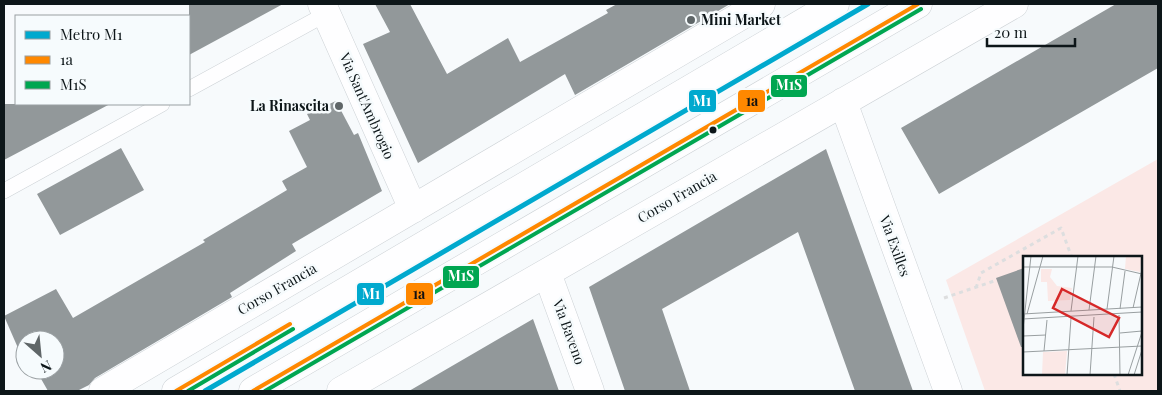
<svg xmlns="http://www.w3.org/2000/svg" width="1162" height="395" font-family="'Playfair Display',serif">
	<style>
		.green { fill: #fbe8e6; fill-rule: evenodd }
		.building { fill: #92989a }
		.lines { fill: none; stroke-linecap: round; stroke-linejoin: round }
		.service-casing { stroke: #cdd2d6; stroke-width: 16 }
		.minor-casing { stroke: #cdd2d6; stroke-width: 29 }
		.primary-casing { stroke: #cdd2d6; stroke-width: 29 }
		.path { stroke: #dddedf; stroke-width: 3; stroke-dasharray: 4 4; stroke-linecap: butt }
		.service { stroke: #fefeff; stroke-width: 15 }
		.minor { stroke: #fefeff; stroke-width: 28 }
		.primary { stroke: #fefeff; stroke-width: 28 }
		.bus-1-casing { stroke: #f6fbfd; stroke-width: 8 }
		.bus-2-casing { stroke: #f6fbfd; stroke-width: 8 }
		.bus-1 { stroke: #f80; stroke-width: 4 }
		.bus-2 { stroke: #00a651; stroke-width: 4 }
		.metro-1-casing { stroke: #f6fbfd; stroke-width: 9 }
		.metro-1 { stroke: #00a9ce; stroke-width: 5 }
		.poi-dot { fill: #5f6668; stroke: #f6fbfd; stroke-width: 2 }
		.bus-dot { fill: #0d1619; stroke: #f6fbfd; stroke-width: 2 }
		.labels { text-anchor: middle; stroke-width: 5; stroke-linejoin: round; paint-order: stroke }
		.poi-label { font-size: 14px; font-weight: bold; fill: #0d1619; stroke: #f6fbfd; text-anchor: start }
		.street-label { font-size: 14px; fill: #0d1619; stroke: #f6fbfd }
		.inset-road { fill: none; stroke: #999fa1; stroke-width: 1 }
		.view { fill: #d62828; fill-opacity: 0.15; stroke: #d62828; stroke-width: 2.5 }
		.inset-edge { fill: none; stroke: #0d1619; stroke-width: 2.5 }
		.line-badge { stroke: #f6fbfd; stroke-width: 2 }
		.badge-label { font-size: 14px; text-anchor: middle; font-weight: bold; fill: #fff }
		.pale-badge-label { font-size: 14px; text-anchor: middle; font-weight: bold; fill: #111 }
	</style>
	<rect width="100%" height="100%" fill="#f7fafc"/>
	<path class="green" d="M1158,159V391H985L946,280ZM1024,258H1141V374H1024Z"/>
	<path class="building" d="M189,4H283L189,55Z
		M375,4H410L447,74L508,38L520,62L608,13L606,10L617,4H730L575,95L565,74L418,163L363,44L390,32Z
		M1116,4H1158V68L939,194L901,128Z
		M336,101L354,135L358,133L382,191L292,244L296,251L230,293L232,297L95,378L89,385L77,391H48L36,370H55V340H25V351L22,345L18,348L4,316L56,289L73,318L205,242L203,240L287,190L282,181L307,167L289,131L310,120L307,114Z
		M4,104H110L4,160Z
		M121,148L144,190L60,235L37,194Z
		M826,149L913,391H855L798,232L662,309L690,391H625L589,287Z
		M1024,268V347H1021L996,278Z
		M533,319L559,391H409Z"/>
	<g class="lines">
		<defs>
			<path id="service" d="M189,89L326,14
				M4,191L162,104"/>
			<path id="minor" d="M322,4L413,209
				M843,102L948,391
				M547,273L590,391
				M103,391L761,4
				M341,391L1014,4"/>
			<path id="primary" d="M176,391L835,4
				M253,391L918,4"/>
		</defs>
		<use href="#service" class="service-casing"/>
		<use href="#minor" class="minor-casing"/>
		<use href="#primary" class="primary-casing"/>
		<path class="path" d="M976,288L981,273L1061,228L1072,258
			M944,298L997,280
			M1114,374L1120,391"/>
		<use href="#service" class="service"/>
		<use href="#minor" class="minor"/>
		<use href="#primary" class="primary"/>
		<defs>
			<path id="bus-1" d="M176,391L290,324
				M253,391L918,4"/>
			<path id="bus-2" d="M188,391L293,329
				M265,391L921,9"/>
		</defs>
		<use href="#bus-1" class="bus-1-casing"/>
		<use href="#bus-2" class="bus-2-casing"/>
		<use href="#bus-1" class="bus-1"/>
		<use href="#bus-2" class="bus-2"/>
		<defs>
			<path id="metro-1" d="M205,391L868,4"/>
		</defs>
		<use href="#metro-1" class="metro-1-casing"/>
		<use href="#metro-1" class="metro-1"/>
	</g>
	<g class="poi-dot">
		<circle cx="691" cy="20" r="5"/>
		<circle cx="339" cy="106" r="5"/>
	</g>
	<circle class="bus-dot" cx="713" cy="130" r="4.5"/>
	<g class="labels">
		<g class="poi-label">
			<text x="701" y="25">Mini Market</text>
			<text x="329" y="111" text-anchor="end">La Rinascita</text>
		</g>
		<g class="street-label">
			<text transform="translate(367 106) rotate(66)" y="5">Via Sant'Ambrogio</text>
			<text transform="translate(677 197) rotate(-30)" y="5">Corso Francia</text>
			<text transform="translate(895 246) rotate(70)" y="5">Via Exilles</text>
			<text transform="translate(277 289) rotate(-30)" y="5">Corso Francia</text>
			<text transform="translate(569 332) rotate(70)" y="5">Via Baveno</text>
		</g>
	</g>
	<g transform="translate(1023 256)">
		<rect width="119" height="119" fill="#f7fafc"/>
		<path d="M103,0H119L117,16L102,13ZM18,13H29L27,21L34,30L49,32L47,44L25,45L24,26H18ZM44,95L42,119H19L20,96Z" fill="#fbe8e6"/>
		<path class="inset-road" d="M0,11H89L119,18M110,52L119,13M84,53L91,0M97,53L102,15M66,54L73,0M48,55L55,0M0,58L119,51M4,58L20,0M96,59L97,119M0,63L119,56M0,73L8,0M97,77L119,75M0,80L23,79M21,95L24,64M0,96L119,90M44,119L48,62M67,119L71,61M105,119L119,76M111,119L119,94"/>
		<path class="view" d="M39,33L96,62L86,81L30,52Z"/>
		<rect width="119" height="119" class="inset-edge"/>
	</g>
	<g class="line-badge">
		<rect x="770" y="74" width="38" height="24" rx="5" fill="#00a651"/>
		<rect x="688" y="89" width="29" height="24" rx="5" fill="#00a9ce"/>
		<rect x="737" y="89" width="29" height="24" rx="5" fill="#f80"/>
		<rect x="442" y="265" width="38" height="24" rx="5" fill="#00a651"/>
		<rect x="356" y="282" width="29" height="24" rx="5" fill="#00a9ce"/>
		<rect x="405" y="282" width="29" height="24" rx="5" fill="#f80"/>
	</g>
	<g class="badge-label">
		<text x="789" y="90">M1S</text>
		<text x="702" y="106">M1</text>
		<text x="461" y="281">M1S</text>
		<text x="371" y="299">M1</text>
	</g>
	<g class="pale-badge-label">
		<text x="752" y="106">1a</text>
		<text x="419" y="299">1a</text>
	</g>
	<rect width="1162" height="395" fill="none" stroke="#0d1619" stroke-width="10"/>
	<rect x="15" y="15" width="175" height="90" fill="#f6fbfd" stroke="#999fa2"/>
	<rect x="25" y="31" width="25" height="8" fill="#00a9ce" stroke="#999fa2"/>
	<text x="60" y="40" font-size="15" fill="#0d1619">Metro M1</text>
	<rect x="25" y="56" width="25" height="8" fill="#ff8800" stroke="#999fa2"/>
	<text x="60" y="65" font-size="15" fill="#0d1619">1a</text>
	<rect x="25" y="81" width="25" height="8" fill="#00a651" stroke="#999fa2"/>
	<text x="60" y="90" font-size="15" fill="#0d1619">M1S</text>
	<g transform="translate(40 355) rotate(153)"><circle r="24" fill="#f6fbfd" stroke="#999fa2"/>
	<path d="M0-4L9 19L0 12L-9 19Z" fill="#5f6668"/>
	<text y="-8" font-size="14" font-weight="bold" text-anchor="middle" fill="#0d1619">N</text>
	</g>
	<path d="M987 38v8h88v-8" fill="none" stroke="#0d1619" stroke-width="2.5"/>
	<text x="994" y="38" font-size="15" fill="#0d1619" stroke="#f6fbfd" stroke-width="4" paint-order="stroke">20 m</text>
</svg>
